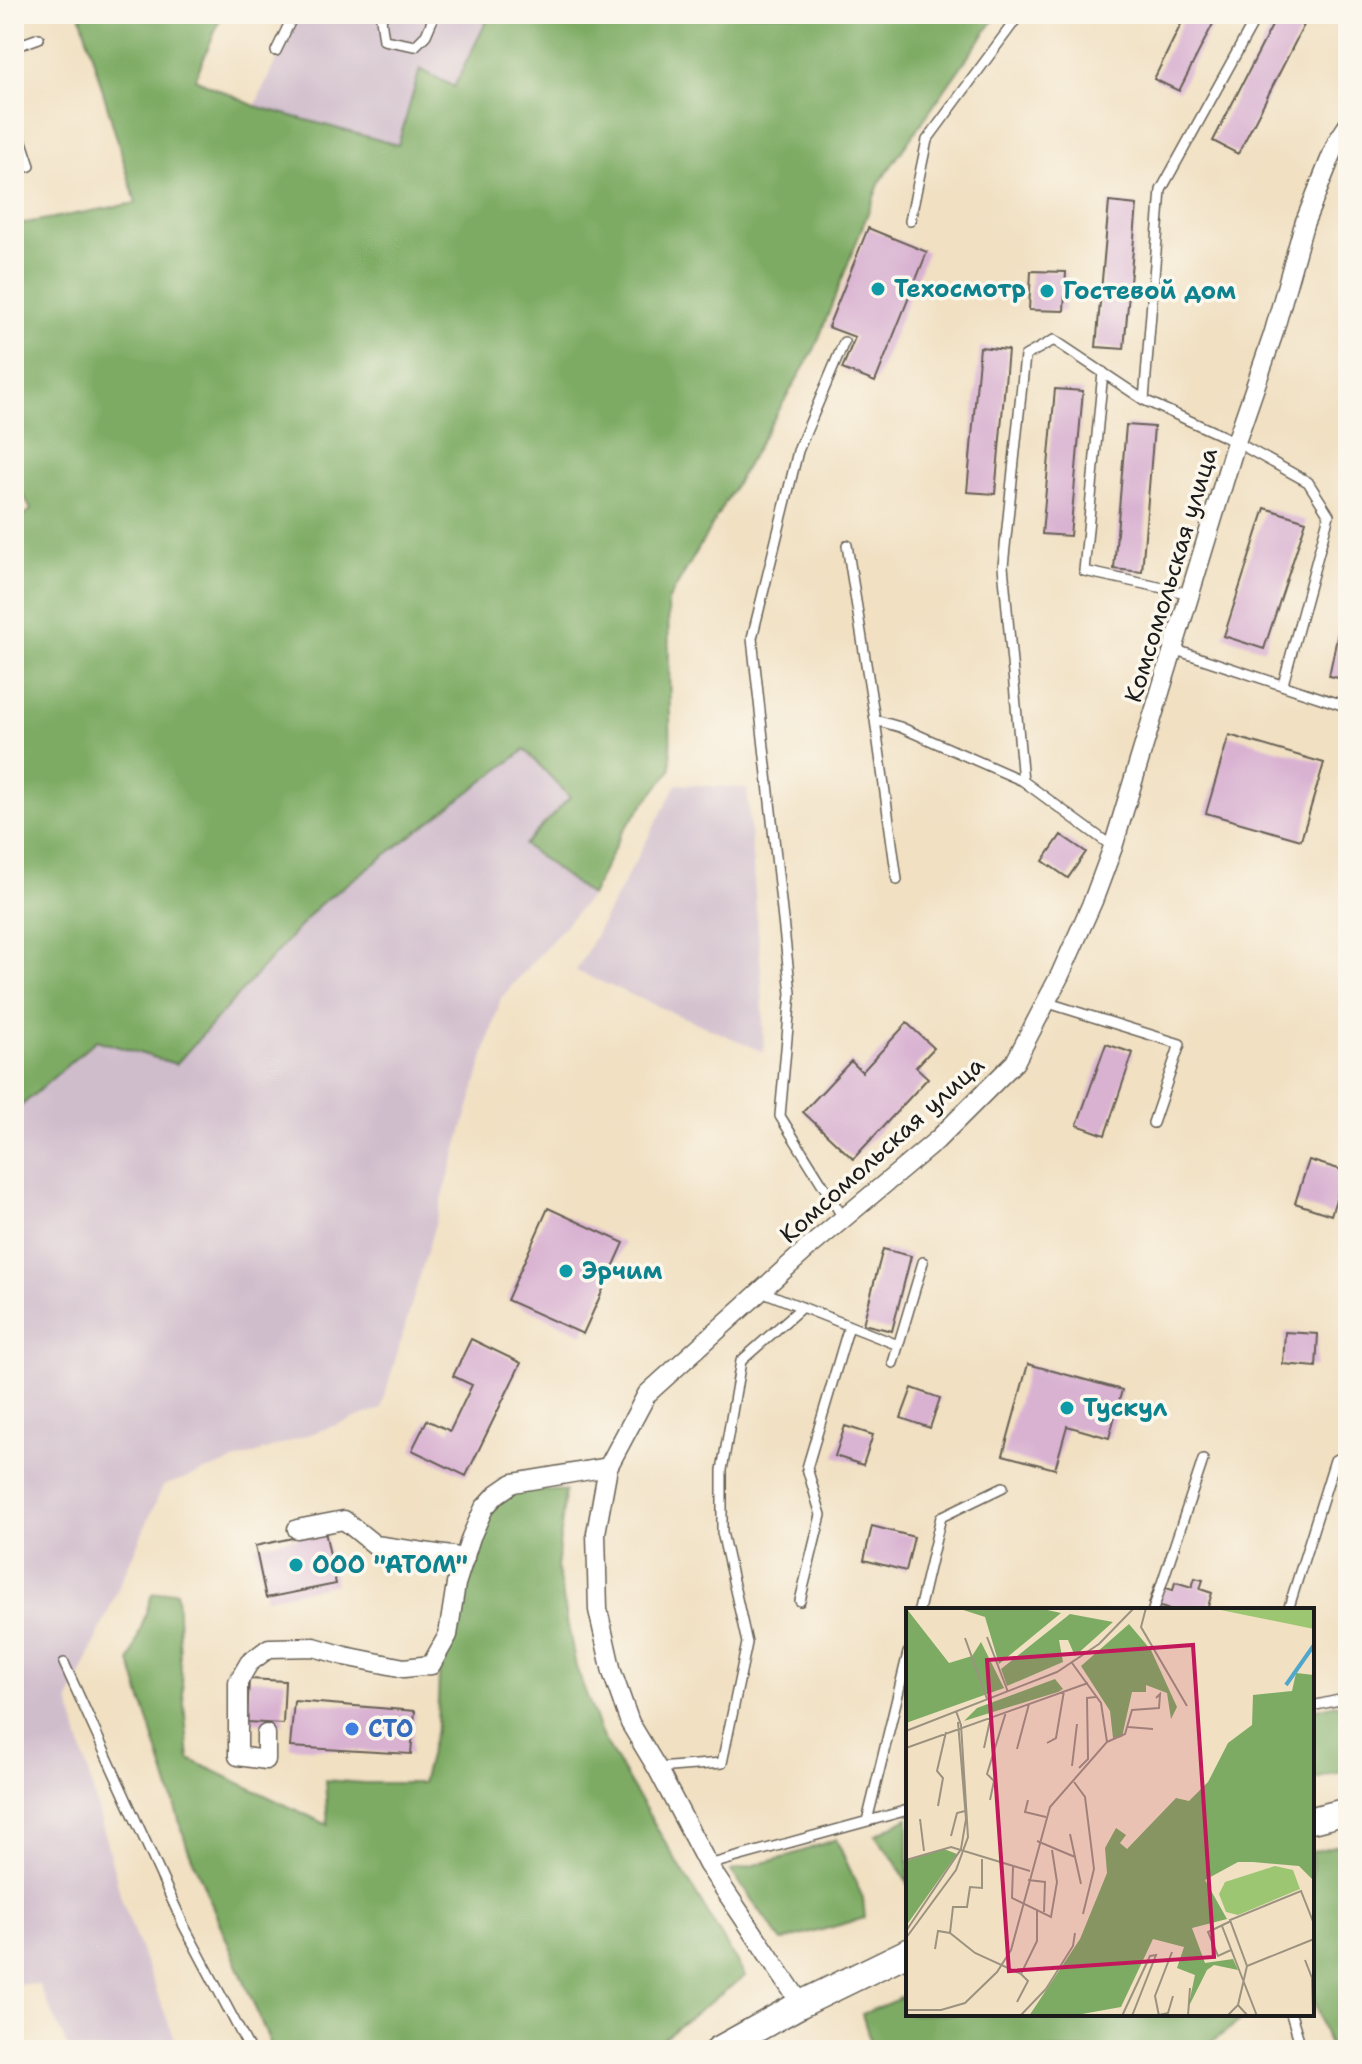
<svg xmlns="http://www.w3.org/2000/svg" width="1362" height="2064" font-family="'Shantell Sans',sans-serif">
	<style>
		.industrial { fill: #d0bdcc }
		.forest { fill: #7dab64; stroke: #4c6440; stroke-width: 2 }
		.building { fill: #d9b2d2 }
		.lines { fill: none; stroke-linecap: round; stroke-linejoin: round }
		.lane-casing { stroke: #676156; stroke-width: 12 }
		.street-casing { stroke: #676156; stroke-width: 21 }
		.secondary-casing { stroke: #676156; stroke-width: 29 }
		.lane { stroke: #fff; stroke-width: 9 }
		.street { stroke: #fff; stroke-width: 18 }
		.secondary { stroke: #fff; stroke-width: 26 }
		.culture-dot { fill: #0f9aa8; stroke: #fbf7ec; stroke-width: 3 }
		.shop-dot { fill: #3f7fe0; stroke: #fbf7ec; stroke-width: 3 }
		.labels { text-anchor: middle; stroke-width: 7; stroke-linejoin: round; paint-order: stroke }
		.culture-label { font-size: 24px; font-weight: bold; fill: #0d838f; stroke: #fbf7ec; text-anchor: start }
		.street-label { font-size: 24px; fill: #1c1c1c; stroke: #fbf7ec }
		.shop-label { font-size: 24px; font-weight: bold; fill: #366cbe; stroke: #fbf7ec; text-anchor: start }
		.inset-river { fill: none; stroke: #4fa7cc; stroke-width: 4 }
		.inset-road { fill: none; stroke: #9c9280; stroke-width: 2 }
		.view { fill: #c2185b; fill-opacity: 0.15; stroke: #c2185b; stroke-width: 4 }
		.inset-edge { fill: none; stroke: #1c1c1c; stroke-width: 4 }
	</style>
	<rect width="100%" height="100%" fill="#fbf7ec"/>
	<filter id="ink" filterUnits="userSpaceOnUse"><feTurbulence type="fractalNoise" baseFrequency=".0125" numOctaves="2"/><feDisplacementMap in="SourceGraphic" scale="16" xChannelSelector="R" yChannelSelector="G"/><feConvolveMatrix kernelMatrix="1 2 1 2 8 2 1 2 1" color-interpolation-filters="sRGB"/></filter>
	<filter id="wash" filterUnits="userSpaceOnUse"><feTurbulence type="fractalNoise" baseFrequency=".006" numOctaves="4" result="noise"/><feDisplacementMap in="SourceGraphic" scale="32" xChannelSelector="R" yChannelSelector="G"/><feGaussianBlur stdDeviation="1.8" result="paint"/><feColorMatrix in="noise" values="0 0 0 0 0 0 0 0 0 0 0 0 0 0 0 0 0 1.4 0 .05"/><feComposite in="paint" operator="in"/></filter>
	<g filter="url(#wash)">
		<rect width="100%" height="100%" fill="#f1e0c2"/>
		<path class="industrial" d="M297,14H490L454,87L419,70L399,145L255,106Z
			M525,749L570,797L524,845L591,896L501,998L381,1409L163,1486L69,1701L123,1904L179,2050H69L39,1985L14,1983V1112L96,1040L176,1063L319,905Z
			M677,784L747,788L762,984L764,1052L576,971Z"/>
		<path class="forest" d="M80,14H222L195,79L255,106L398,145L420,69L454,87L490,14H998L880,182L815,348L668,601L671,770L622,832L591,896L524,845L570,797L525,750L319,905L176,1064L96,1040L14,1112V522L31,510L14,476V225L136,203Z
			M505,1489L565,1491L557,1567L576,1667L602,1736L745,1976L647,2050H273L187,1846L130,1661L152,1594L177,1591L180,1659L189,1759L328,1825L325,1780L364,1783H422L437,1725L440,1650L465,1558Z
			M1348,1701V1770L1312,1780V1710Z
			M908,1818V1885L895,1861L875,1835Z
			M836,1839L863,1898L865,1918L782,1941L731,1871L786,1857Z
			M1348,1842V2050H1330L1312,1994V1852Z
			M908,1995V2014H1249L1201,2050H873L862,2014Z"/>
		<g id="blocks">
			<path class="building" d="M1186,14H1218L1179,91L1154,79Z
				M1278,14H1283L1304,25L1238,154L1213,141Z
				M1109,202L1137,205L1124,349L1096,347Z
				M868,228L927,252L875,382L842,369L855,337L828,327Z
				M1031,271L1066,272L1064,311L1029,310Z
				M980,347L1008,350L995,494L967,492Z
				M1055,389L1083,391L1070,536L1042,534Z
				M1126,425L1154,427L1142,572L1114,569Z
				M1265,508L1306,521L1264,649L1224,636Z
				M1347,589L1348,590V680L1329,676Z
				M1229,735L1324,763L1301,840L1206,813Z
				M1061,835L1086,852L1068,878L1043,861Z
				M907,1023L934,1048L916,1067L928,1078L853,1159L803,1112L851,1061L862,1072Z
				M1106,1044L1133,1053L1105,1135L1077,1125Z
				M1309,1160L1345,1171L1331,1215L1295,1203Z
				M548,1208L624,1243L583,1334L507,1300Z
				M883,1249L911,1256L892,1331L863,1324Z
				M1285,1332L1318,1334L1316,1367L1283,1364Z
				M471,1339L521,1363L466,1476L412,1450L427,1420L450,1431L472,1385L453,1376Z
				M1028,1364L1122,1390L1109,1438L1067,1426L1055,1469L1003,1455Z
				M912,1388L940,1398L930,1428L901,1418Z
				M845,1426L873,1435L863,1465L835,1456Z
				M872,1526L914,1537L906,1571L864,1560Z
				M325,1531L336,1584L266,1598L255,1546Z
				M1195,1578L1203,1580L1200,1589L1212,1593L1207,1610L1201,1608L1200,1610H1171L1149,1604L1155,1585L1173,1590L1175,1582L1192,1587Z
				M249,1679L285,1681L283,1724L247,1722Z
				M294,1701L415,1711L411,1754L290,1747Z"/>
		</g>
	</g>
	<g filter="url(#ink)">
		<use href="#blocks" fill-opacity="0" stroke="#676156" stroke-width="2"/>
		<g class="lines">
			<defs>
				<path id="lane" d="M384,14L381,19L384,40L415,46L426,35L435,14
					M1344,14L1348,17
					M14,47L39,38
					M276,51L294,14
					M14,118L30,166L14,171
					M910,221L927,140L1020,14
					M1103,372L1084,571L1191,594
					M1144,400L1161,190L1258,14
					M847,545L875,720
					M1173,649L1348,707
					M1023,781L1003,566L1025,356L1054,340L1144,400L1236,442L1308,482L1329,515L1283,684
					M897,880L875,720L900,727L1023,781L1113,847
					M1045,1002L1180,1044L1153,1123
					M844,1219L780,1116L791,993L752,638L798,451L844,342
					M761,1291L898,1345
					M893,1363L923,1262
					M800,1601L821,1515L807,1468L849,1326
					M919,1610L941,1517L1003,1487
					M1153,1610L1203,1460
					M1288,1610L1335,1460L1348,1456
					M64,1663L184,1926L250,2050
					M1312,1706L1348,1698
					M657,1768L722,1763L747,1643L722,1532V1470L741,1361L802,1307
					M867,1821L908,1653
					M708,1865L908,1810
					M1291,2014L1302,2050"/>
				<path id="street" d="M297,1529L344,1520L375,1545L465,1558
					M266,1734V1760L238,1756V1682L249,1663L269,1648L314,1647L345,1656L404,1668L431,1665L448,1635L456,1584L471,1537L484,1508L497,1494L513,1483L608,1467
					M801,2004L708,1865L657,1768L630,1723L612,1672L598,1610L596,1533L608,1467L647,1394L807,1249L937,1140L1015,1062L1060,975L1093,901L1113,847L1236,442L1273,335L1304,224L1337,142L1348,125"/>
				<path id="secondary" d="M1312,1820L1348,1811
					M718,2050L801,2004L908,1952"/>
			</defs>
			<use href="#lane" class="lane-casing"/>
			<use href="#street" class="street-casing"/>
			<use href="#secondary" class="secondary-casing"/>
			<use href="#lane" class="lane"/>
			<use href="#street" class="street"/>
			<use href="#secondary" class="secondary"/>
		</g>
	</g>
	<g class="culture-dot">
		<circle cx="878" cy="289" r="8"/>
		<circle cx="1047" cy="291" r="8"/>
		<circle cx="566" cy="1271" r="8"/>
		<circle cx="1067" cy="1408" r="8"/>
		<circle cx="296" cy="1565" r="8"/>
	</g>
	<circle class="shop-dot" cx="352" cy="1729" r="8"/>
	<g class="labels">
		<g class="culture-label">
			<text x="894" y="297">Техосмотр</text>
			<text x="1063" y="299">Гостевой дом</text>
			<text x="582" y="1279">Эрчим</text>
			<text x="1083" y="1416">Тускул</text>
			<text x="312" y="1573">ООО "АТОМ"</text>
		</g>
		<g class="street-label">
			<text transform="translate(1171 575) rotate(-73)" y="8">Комсомольская улица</text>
			<text transform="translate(882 1150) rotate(-42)" y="8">Комсомольская улица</text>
		</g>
		<g class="shop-label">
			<text x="368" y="1737">СТО</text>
		</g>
	</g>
	<g transform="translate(906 1608)">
		<rect width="408" height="408" fill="#f1e0c2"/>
		<path d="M305,0H408V21ZM369,258L387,262L394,281L332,307L320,304L313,286L319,274Z" fill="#9cc672"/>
		<path d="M0,0L43,55L66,48L75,34L98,80L0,115ZM51,0H132L155,5L93,56L79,9ZM164,6L207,14L169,48L162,32H153L157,54L101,78L95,61ZM223,16L245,42L271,99L265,111L261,85L240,77V84H226L216,129L207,130L204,103L175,58ZM390,65L408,67V273L393,258L347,254H332L299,272L321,311L286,320L299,355L327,351L332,362L308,357L301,362L282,400L289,367L271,360L278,339L247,331L215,399L165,408H123L174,331L201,265L199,240L210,220L220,227L214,235L221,241L270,190L283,193L302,174L322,135L346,117L347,87L386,83ZM149,71L157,81L152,84L58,113L71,100ZM38,241L51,246L0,318V253Z" fill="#7dab64"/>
		<path class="inset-river" d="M380,77L408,37"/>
		<path class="inset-road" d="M240,0L235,19L281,98M81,29L102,84M59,30L81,91M222,119L247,121M0,123L151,64L193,36L228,0M201,134L219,126L226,102L253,100L254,86L250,90M141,135L150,130L158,83M0,140L182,75M78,140L85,108M111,141L123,96M166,158L171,116M173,160L182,151L181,90L190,89M168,174L179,189L188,261L177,306M84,192L88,173L81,166L100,104M122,192L119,204L140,209M32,198L37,170L31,163L40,124M14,211L18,243M45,228L51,205L59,203M131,233L169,249L164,226M169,249L175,276M0,252L45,239L124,263M107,259L106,290L145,309L151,274L146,242M122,272L139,274L138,304M325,313L302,324L312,348L325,342M316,318L351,408M0,323L55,241L60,211L52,114M44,325L47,299H61L64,279L76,280V251M0,330L50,262L62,229L55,117L50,103M29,341L32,323L44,325L69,345L115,366L131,333V301M399,352L406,370L407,406M341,358L324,312L395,283L408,316M111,394L122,373L115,366M332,397L341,358L408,331M0,402H35L59,395L91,364L105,342L144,199L201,134L195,95L166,55M253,407L262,405L267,388M114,408L140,381L167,338L169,325M216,408L244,348L250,347L226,408M253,408L249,388L266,344M282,408L284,380M321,408L332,397L342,408"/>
		<path class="view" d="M287,37L308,349L103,363L81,52Z"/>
		<rect width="408" height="408" class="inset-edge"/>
	</g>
	<rect width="1362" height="2064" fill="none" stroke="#fbf7ec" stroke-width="48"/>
</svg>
